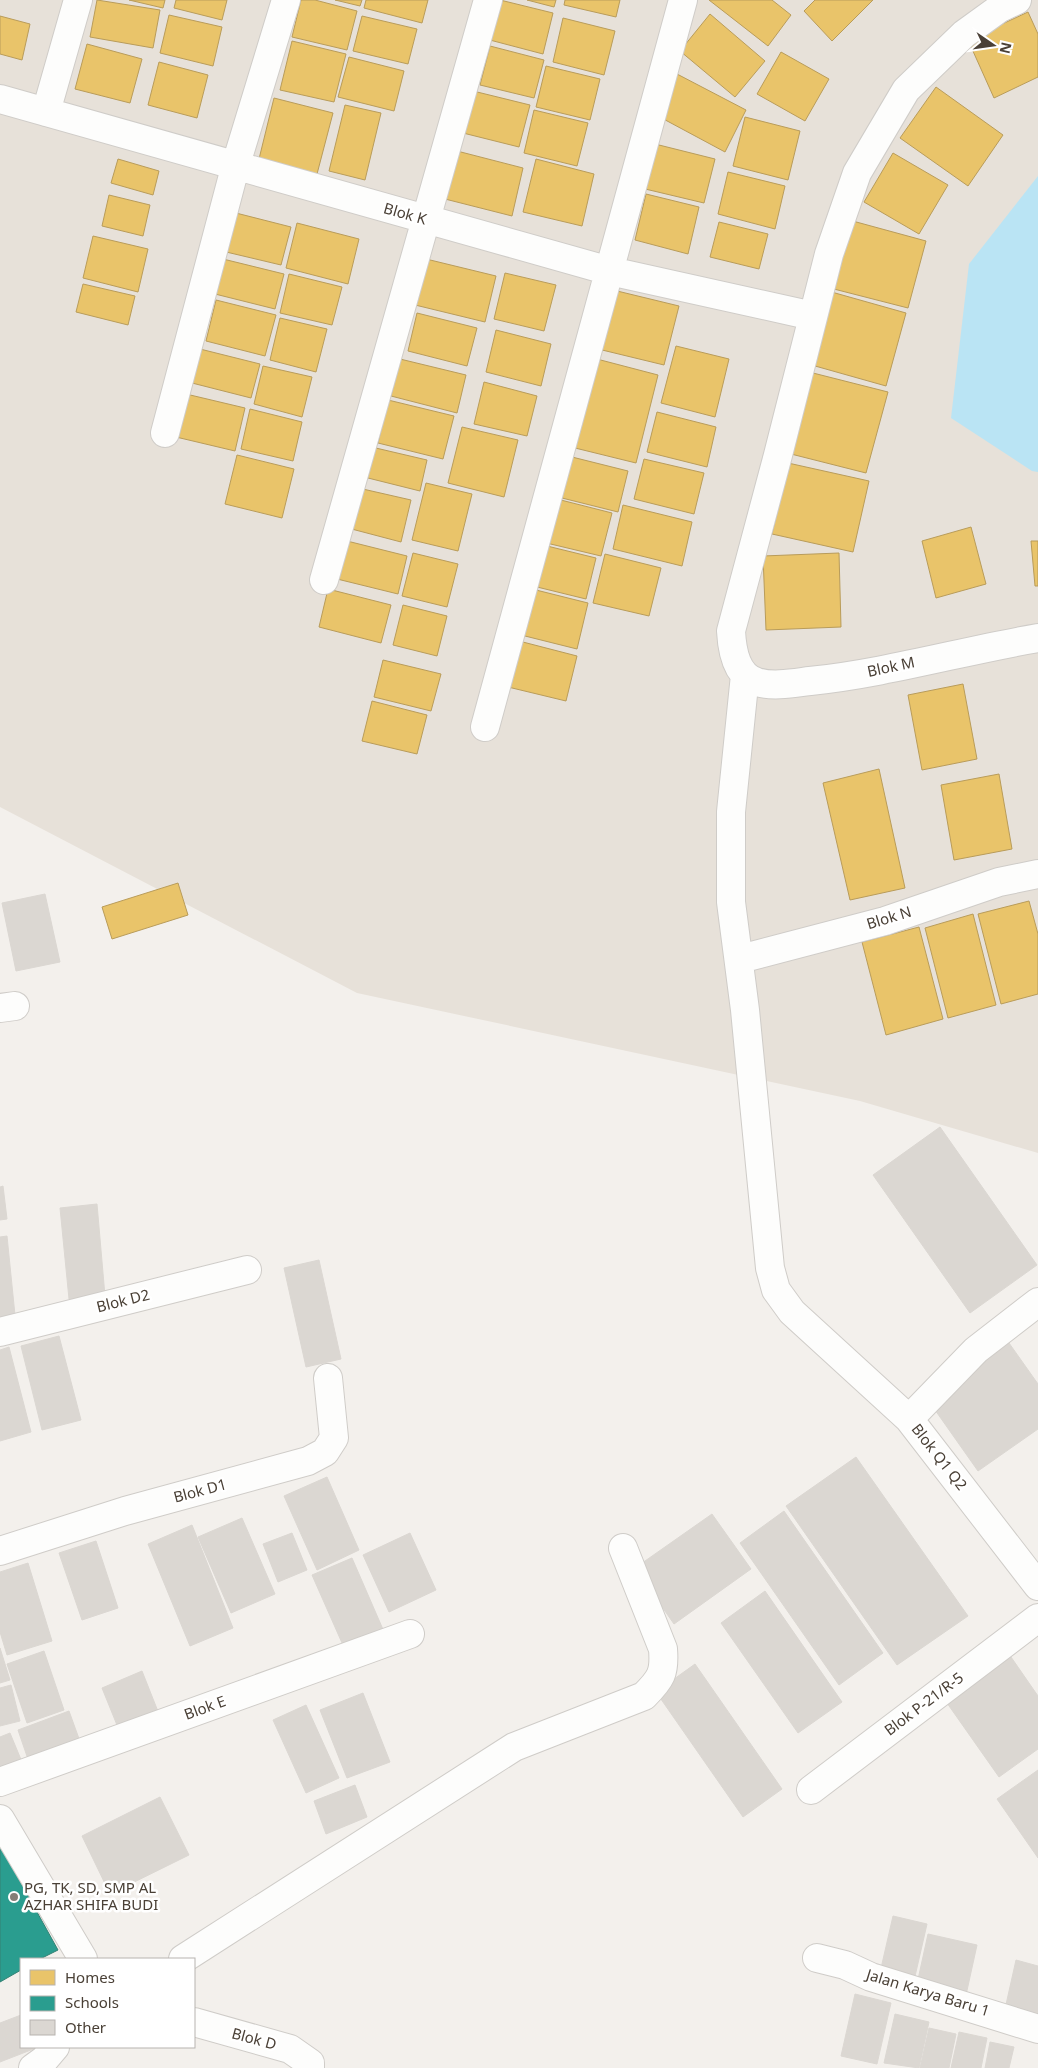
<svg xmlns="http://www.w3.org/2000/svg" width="1038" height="2068" font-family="'Noto Sans',sans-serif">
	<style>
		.residential { fill: #e7e1d9 }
		.water { fill: #bae4f4 }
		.homes { fill: #e9c46a; stroke: #b99c5a }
		.schools { fill: #2a9d8f; stroke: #348174 }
		.building { fill: #dbd7d2; stroke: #dbd7d2 }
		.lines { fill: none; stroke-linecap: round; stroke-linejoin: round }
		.street-casing { stroke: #cfccc8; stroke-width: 30 }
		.street { stroke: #fdfdfc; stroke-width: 28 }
		.poi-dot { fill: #857e76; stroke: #fff; stroke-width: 2 }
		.labels { text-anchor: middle; stroke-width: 5; stroke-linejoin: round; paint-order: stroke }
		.street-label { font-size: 15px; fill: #4a4036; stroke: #fff }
		.poi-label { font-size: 15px; fill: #4a4036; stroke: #fff; text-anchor: start }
	</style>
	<rect width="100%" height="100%" fill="#f3f0ec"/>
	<path class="residential" d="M0,0H1038V1153L860,1101L357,993L0,807Z"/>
	<path class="water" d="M1038,176V472L1032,471L951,418L969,264Z"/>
	<path class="homes" d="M97,0L160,10L153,48L90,37Z
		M129,0H165L163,8Z
		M176,0H227L222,20L174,8Z
		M301,0H315L357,11L347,50L292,37Z
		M335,0H362L360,6Z
		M366,0H428L422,23L364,8Z
		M500,0L553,13L543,54L486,39Z
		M527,0H556L554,7Z
		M565,0H620L616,17L564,5Z
		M709,0H772L791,15L768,46Z
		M815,0H873L832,41L804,11Z
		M1028,12L1038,34V77L994,98L968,40Z
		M710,14L765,61L735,97L680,51Z
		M169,15L222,27L213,66L160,53Z
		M0,16L30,24L22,60L0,54Z
		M362,16L417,29L408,64L353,51Z
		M563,18L615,31L604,75L553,62Z
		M292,41L346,54L334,102L280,90Z
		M87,44L142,59L130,103L75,89Z
		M490,46L544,60L534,98L480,85Z
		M781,52L829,79L805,121L757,94Z
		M349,57L404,71L394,111L338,97Z
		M159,62L208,75L197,118L148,105Z
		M546,66L600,79L590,120L536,107Z
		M677,74L746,110L725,152L656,115Z
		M936,87L1003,135L968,186L900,138Z
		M469,90L530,105L519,147L459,132Z
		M274,98L333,113L317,174L259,159Z
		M345,105L381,113L365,180L329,171Z
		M534,110L588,123L577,166L524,153Z
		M745,117L800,131L788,180L733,166Z
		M651,143L715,159L704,203L641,188Z
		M457,151L523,168L512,216L445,199Z
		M893,153L948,185L919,234L864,202Z
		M118,159L159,171L153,195L111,183Z
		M536,159L594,174L582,226L523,212Z
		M728,172L785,186L775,229L718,214Z
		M646,194L699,207L688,254L635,240Z
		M109,195L150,205L143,236L102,226Z
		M232,212L291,227L281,265L222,251Z
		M849,220L926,241L908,308L830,288Z
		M719,222L768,234L759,269L710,257Z
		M297,223L359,239L348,284L286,268Z
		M93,236L148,249L138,292L83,278Z
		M422,258L496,276L485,322L411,304Z
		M223,259L284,274L275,309L215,294Z
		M505,273L556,285L544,331L494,319Z
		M289,274L342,287L332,325L280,313Z
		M83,284L135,296L128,325L76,312Z
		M613,290L679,306L664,365L598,349Z
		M828,291L906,313L886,386L808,364Z
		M216,300L276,315L265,356L206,341Z
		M417,313L477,328L467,366L408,351Z
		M280,318L327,329L316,372L270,360Z
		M496,330L551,344L541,386L486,372Z
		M676,346L729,359L715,417L661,403Z
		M200,349L260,364L251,398L192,383Z
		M593,358L658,375L636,463L571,447Z
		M400,359L466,375L457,413L391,396Z
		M263,366L312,377L302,417L254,404Z
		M813,373L888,392L866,473L791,454Z
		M484,382L537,396L527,436L474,424Z
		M186,394L245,408L235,451L176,437Z
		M388,400L454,416L443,459L378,443Z
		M250,409L302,422L293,461L241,449Z
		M657,412L716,427L707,467L647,452Z
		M462,427L518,440L504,497L448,483Z
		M363,445L427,460L420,491L356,475Z
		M237,455L294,469L282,518L225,504Z
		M568,456L628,471L618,512L558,497Z
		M644,459L704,473L694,514L634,499Z
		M788,463L869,481L853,552L772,534Z
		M426,483L472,494L458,551L412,540Z
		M354,487L411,500L401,542L344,527Z
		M549,497L612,513L601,556L538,541Z
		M623,505L692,522L682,566L613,549Z
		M971,527L986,584L936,598L922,541Z
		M343,540L407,556L398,594L333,578Z
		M1031,541H1038V586H1035Z
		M543,545L596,558L586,599L533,586Z
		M413,553L458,564L447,607L402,596Z
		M839,553L841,627L766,630L763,556Z
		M605,554L661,568L649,616L593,603Z
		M524,587L588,603L577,649L513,633Z
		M328,589L391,605L381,643L319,627Z
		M403,605L447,616L437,656L393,645Z
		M519,641L577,656L566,701L508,687Z
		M383,660L441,674L431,711L374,697Z
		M963,684L977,759L922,770L908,695Z
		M372,701L427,715L417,754L362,741Z
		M879,769L905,888L850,900L823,783Z
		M999,774L1012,849L954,860L941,785Z
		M178,883L188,915L112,939L102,907Z
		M1029,901L1038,934V994L1001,1004L978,914Z
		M973,914L996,1005L948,1018L925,928Z
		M919,927L943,1019L886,1035L862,942Z"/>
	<path class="schools" d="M0,1845L58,1950L40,1959H21V1970L0,1982Z"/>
	<path class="building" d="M45,894L60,962L16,971L2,903Z
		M940,1127L1037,1265L970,1313L873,1175Z
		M3,1186L7,1219L0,1220V1187Z
		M97,1204L105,1296L69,1299L60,1208Z
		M7,1236L16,1325L0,1327V1237Z
		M319,1260L341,1359L306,1367L284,1268Z
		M59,1336L81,1420L42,1430L21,1346Z
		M1009,1343L1038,1384V1429L978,1471L928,1400Z
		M9,1347L31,1432L0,1441V1350Z
		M856,1457L968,1616L897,1665L786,1506Z
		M327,1477L359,1550L317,1570L284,1496Z
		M784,1511L883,1653L839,1685L740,1543Z
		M712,1514L751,1569L674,1624L635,1568Z
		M242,1518L275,1594L231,1613L198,1537Z
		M192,1525L233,1628L190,1646L148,1544Z
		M292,1533L307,1570L278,1582L263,1544Z
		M410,1533L436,1590L389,1612L363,1555Z
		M96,1541L118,1608L82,1620L59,1553Z
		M352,1558L385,1634L346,1652L312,1575Z
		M28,1563L52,1641L7,1655L0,1632V1572Z
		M765,1591L842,1702L798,1733L721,1623Z
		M0,1648L10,1680L0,1683Z
		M44,1651L64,1710L27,1723L7,1664Z
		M1011,1657L1038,1696V1749L999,1777L947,1703Z
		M695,1664L782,1789L743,1817L656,1692Z
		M142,1671L159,1714L119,1730L102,1688Z
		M11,1685L20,1721L0,1726V1688Z
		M363,1693L390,1762L347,1778L320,1710Z
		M306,1705L339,1778L306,1793L273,1720Z
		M69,1711L82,1747L30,1765L18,1730Z
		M10,1733L22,1762L0,1771V1737Z
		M1038,1770V1858L997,1799Z
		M355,1785L367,1817L326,1834L314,1801Z
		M160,1797L189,1855L110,1894L82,1836Z
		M893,1916L927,1924L913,1985L879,1977Z
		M928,1934L977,1945L966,1995L917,1984Z
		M1016,1960L1038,1966V2016L1005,2009Z
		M855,1994L891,2003L877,2064L841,2056Z
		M895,2014L929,2022L919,2068L884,2063Z
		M21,2015V2047L36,2048L0,2062V2023Z
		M929,2028L956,2034L949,2068H920Z
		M959,2032L987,2038L981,2068H951Z
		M990,2042L1014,2047L1009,2068H985Z"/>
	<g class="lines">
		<defs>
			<path id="street" d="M1017,0L1000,8L964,34L906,90L857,173L829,254L778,455L731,631C732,650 736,676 757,682C773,687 794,683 810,681C887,673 962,651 1038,638
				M0,99L610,271L813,316
				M46,112L78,0
				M165,433L236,164L286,0
				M324,580L488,0
				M745,675L731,812V902L745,1010L770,1268L776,1290L792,1312L909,1419
				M485,727L683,0
				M740,959L885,921L999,882L1038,874
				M0,1008L15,1006
				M1038,1302L976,1350L909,1419L1038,1586
				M0,1332L247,1270
				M0,1551L125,1511L308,1461L325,1452L334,1438L328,1378
				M0,1782L410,1634
				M811,1790L1038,1618
				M0,1819L83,1959
				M817,1958L845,1965L871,1977L1038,2029
				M183,1959L514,1747L644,1696C661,1679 665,1673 663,1649L623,1548
				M194,2022L290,2049L310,2063V2068
				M33,2068L44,2060L55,2047"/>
		</defs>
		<use href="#street" class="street-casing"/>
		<use href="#street" class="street"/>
	</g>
	<circle class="poi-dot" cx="14" cy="1897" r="5"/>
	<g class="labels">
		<g class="street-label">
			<text transform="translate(405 214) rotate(16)" y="5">Blok K</text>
			<text transform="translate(891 667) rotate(-12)" y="5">Blok M</text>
			<text transform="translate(889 918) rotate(-17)" y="5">Blok N</text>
			<text transform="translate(123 1301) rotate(-14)" y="5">Blok D2</text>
			<text transform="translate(939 1457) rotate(52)" y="5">Blok Q1 Q2</text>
			<text transform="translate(200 1491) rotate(-15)" y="5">Blok D1</text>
			<text transform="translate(924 1704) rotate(-37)" y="5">Blok P-21/R-5</text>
			<text transform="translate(205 1708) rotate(-20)" y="5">Blok E</text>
			<text transform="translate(928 1993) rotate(17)" y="5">Jalan Karya Baru 1</text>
			<text transform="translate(254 2039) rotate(15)" y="5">Blok D</text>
		</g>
		<g class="poi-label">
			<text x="24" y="1893">PG, TK, SD, SMP AL<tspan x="24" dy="17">AZHAR SHIFA BUDI</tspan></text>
		</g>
	</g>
	<rect x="20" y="1958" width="175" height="90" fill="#ffffff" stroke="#b7b3af"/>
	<rect x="30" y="1970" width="25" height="15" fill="#e9c46a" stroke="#b7b3af"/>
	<text x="65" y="1983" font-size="15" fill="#4a4036">Homes</text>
	<rect x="30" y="1996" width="25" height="15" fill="#2a9d8f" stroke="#b7b3af"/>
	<text x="65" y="2008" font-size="15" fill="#4a4036">Schools</text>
	<rect x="30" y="2020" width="25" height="15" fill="#dbd7d2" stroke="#b7b3af"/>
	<text x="65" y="2033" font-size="15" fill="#4a4036">Other</text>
	<g transform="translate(993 45) rotate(103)" stroke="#ffffff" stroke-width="4" paint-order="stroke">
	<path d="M0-4L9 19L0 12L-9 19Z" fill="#4a4036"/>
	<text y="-8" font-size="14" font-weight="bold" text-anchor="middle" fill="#4a4036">N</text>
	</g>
</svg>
